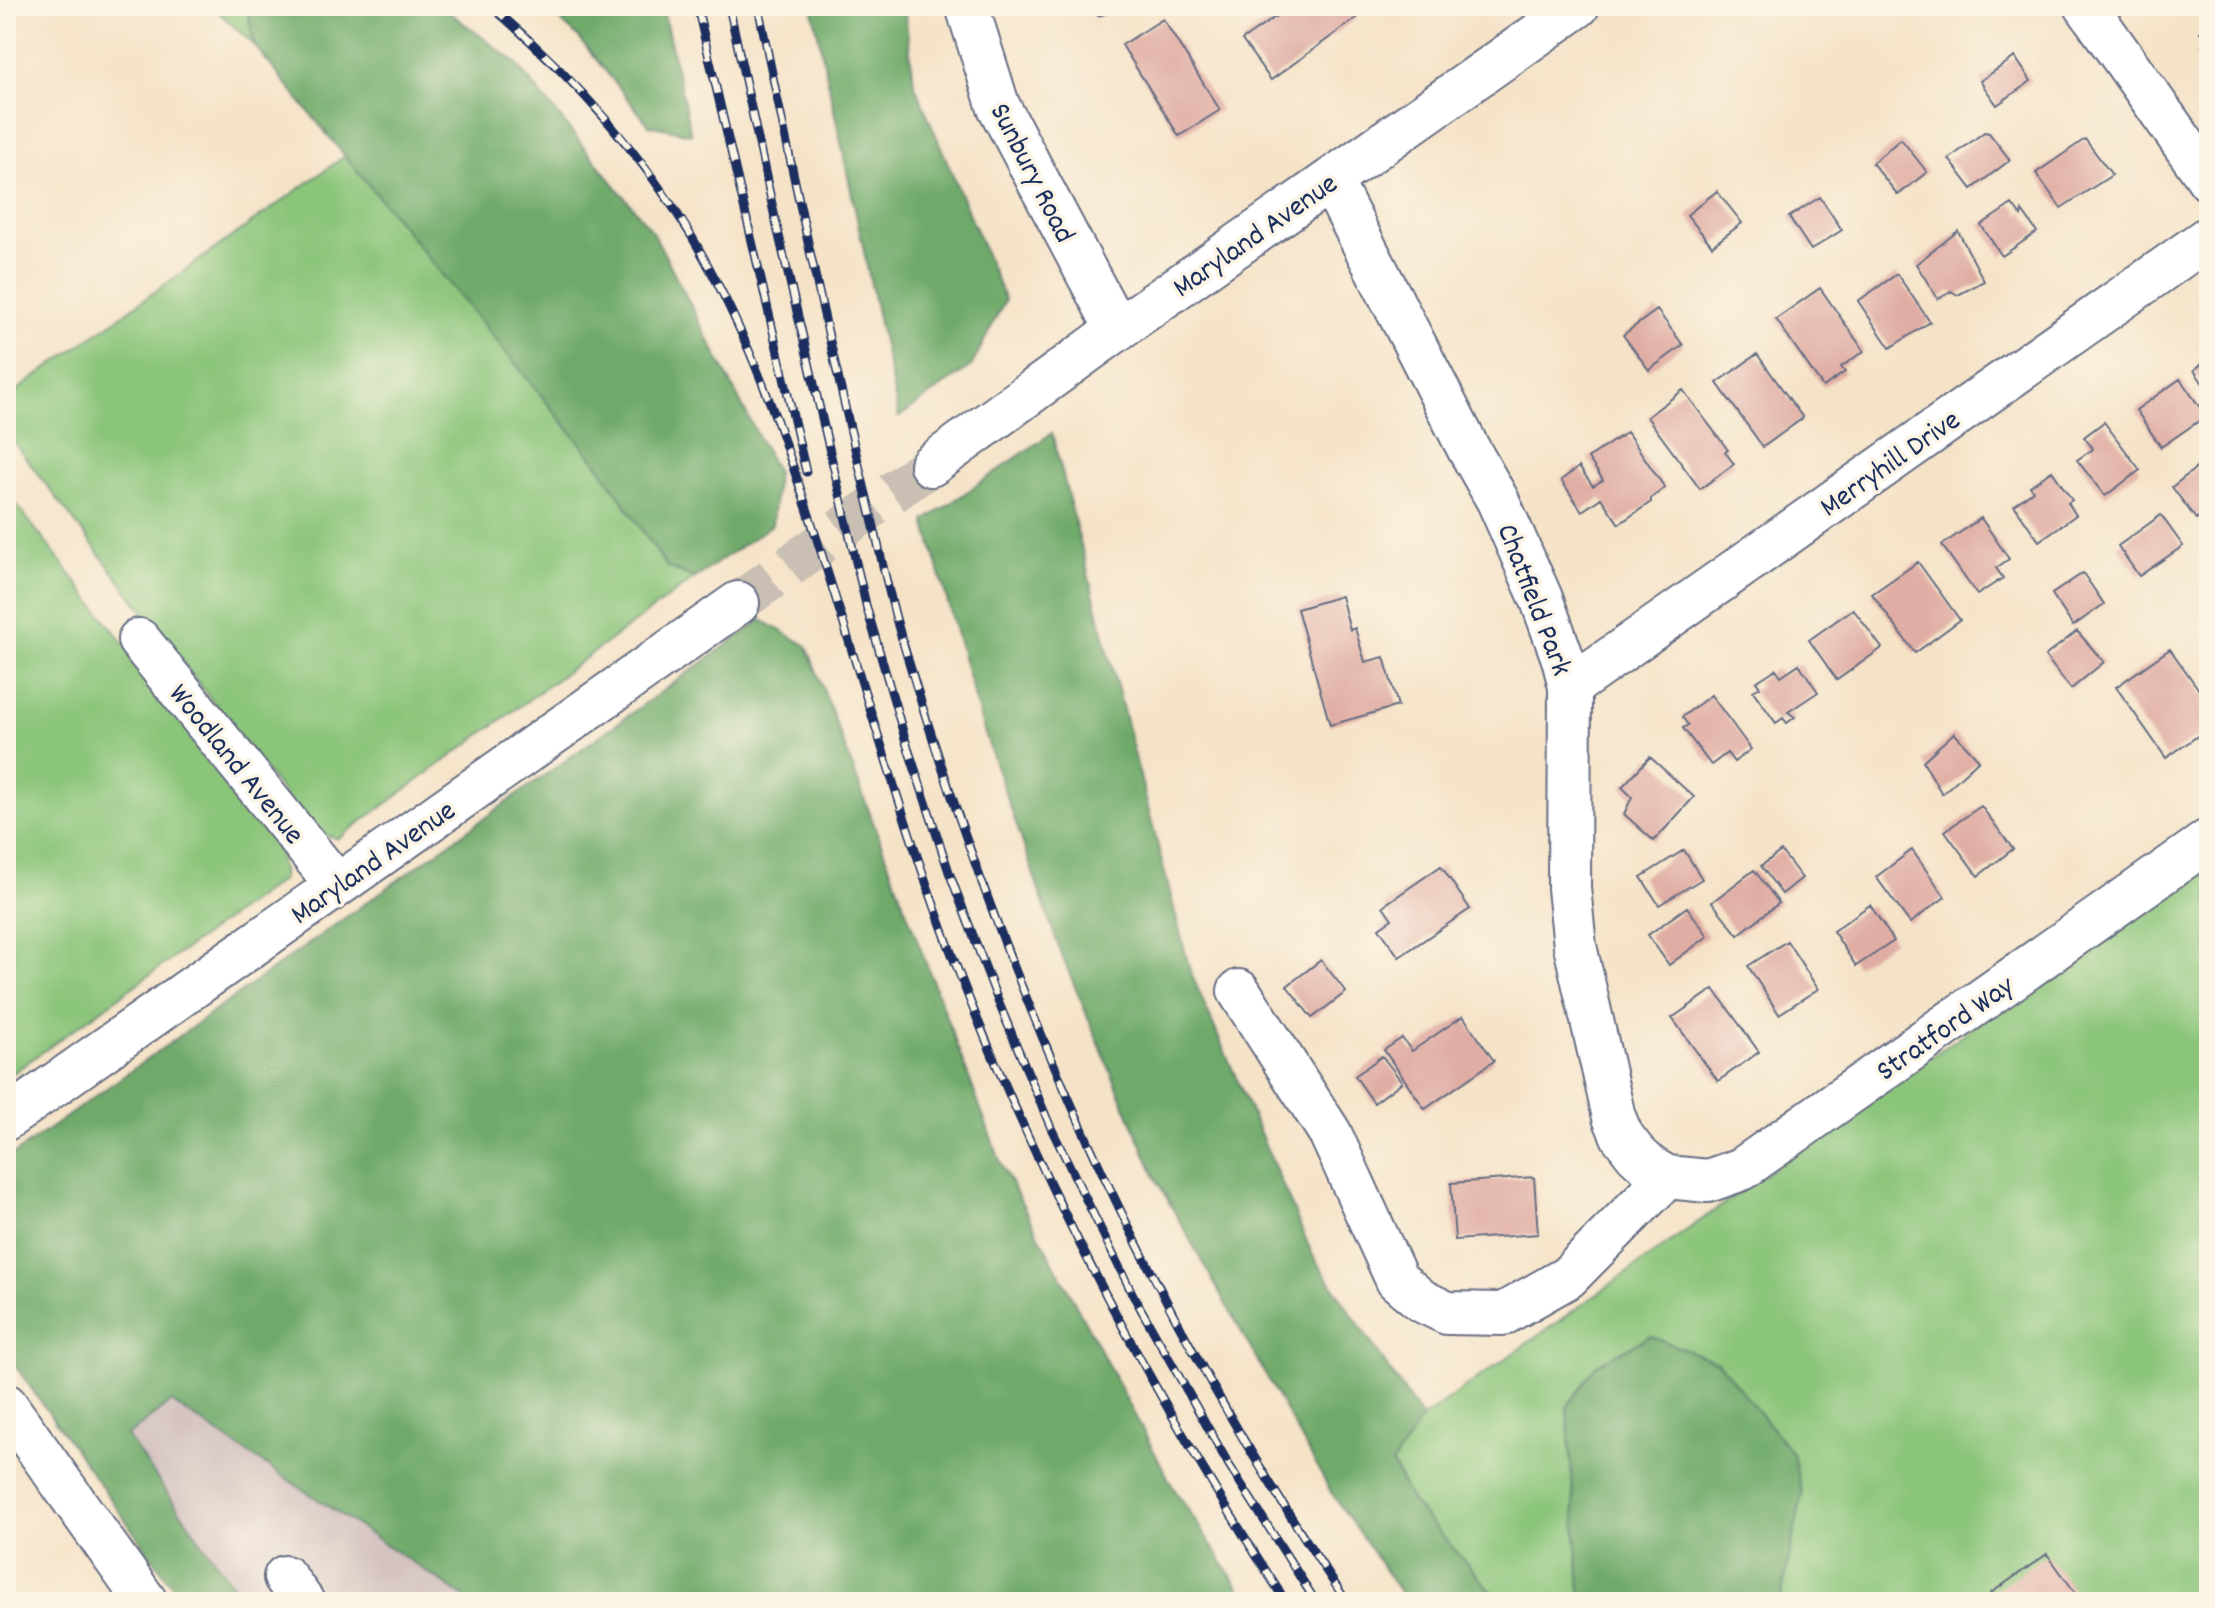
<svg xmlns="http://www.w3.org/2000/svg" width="2215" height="1608" font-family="Dekko,sans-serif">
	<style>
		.industrial { fill: #d1bfbe }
		.green { fill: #8bc57a; stroke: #537a6c; stroke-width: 2 }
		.forest { fill: #70aa6a; stroke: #466c64; stroke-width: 2 }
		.building { fill: #e0ada4 }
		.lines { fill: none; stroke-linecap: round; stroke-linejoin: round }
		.minor-tunnel { stroke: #c9bfb3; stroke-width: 42; stroke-dasharray: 42 21; stroke-linecap: butt }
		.minor-casing { stroke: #676e83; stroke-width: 46 }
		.minor { stroke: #fff; stroke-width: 42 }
		.rail-casing { stroke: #1b2f5e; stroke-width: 9 }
		.rail { stroke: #fcf5e5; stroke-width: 6; stroke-dasharray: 18; stroke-linecap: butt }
		.labels { text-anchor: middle; stroke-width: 7; stroke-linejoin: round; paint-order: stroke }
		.street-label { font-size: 30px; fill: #1b2f5e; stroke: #fcf5e5 }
	</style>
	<rect width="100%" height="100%" fill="#fcf5e5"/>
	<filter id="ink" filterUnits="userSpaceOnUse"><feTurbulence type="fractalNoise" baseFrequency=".0125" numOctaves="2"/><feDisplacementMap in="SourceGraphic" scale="16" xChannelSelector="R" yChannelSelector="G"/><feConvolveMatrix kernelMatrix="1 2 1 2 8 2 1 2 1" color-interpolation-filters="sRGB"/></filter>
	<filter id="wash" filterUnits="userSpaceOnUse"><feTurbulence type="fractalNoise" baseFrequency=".006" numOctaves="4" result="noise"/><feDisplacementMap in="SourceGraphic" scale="32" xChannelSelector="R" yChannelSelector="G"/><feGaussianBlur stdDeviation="1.8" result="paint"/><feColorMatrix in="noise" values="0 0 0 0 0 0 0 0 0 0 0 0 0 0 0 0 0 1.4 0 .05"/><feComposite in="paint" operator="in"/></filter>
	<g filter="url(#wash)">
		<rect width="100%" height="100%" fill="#f5e3c8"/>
		<path class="industrial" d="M171,1402L472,1602H244L127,1436Z"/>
		<path class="green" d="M213,6H247L254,45L212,6Z
			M345,156L600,467L667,567L695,578L338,839L311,830L6,432V398Z
			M6,491L278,843L283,879L6,1078Z
			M2206,862L2209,867V1602H1780L1802,1494L1567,1407L1581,1602H1501L1412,1502L1392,1463L1422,1418Z"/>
		<path class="forest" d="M247,6H441L515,62L653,232L777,473L772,525L695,578L667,567L600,467L254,45Z
			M545,6H662L691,134L649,125L579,38Z
			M812,6H904L914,83L1005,300L972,365L899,417Z
			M1052,433L1190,971L1314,1258L1422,1418L1392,1464L1412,1502L1501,1602H1407L1331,1492L1155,1177L1060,951L983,728L925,521Z
			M762,620L807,646L1002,1166L1173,1487L1249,1602H472L171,1402L127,1436L244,1602H184L6,1353V1160Z
			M1650,1336L1718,1362L1793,1454L1802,1494L1780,1602H1581L1567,1407L1596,1365Z"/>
		<g id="blocks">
			<path class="building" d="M1095,6H1128V7L1098,16Z
				M1291,6H1350L1358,17L1271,80L1242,40Z
				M1163,19L1220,110L1179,136L1122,45Z
				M2209,25V55L2202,46L2208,42L2200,32Z
				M2015,57L2031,81L1997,105L1980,81Z
				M1984,132L1989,133L2010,160L1972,189L1949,159Z
				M1901,139L1927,172L1898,195L1872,163Z
				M2085,139L2112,175L2061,208L2036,173Z
				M1717,191L1742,223L1712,246L1687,215Z
				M1820,197L1842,230L1811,250L1789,217Z
				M2012,204L2021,216L2022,211L2037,232L2002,256L1981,225Z
				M1958,231L1984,281L1958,295L1951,291L1938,299L1916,264Z
				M1897,274L1930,322L1890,348L1858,301Z
				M1820,288L1864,351L1841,367L1845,372L1823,387L1776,319Z
				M1657,310L1683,345L1649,370L1623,335Z
				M1757,354L1803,418L1763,447L1717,383Z
				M2209,359V393L2194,370Z
				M2180,379L2206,416L2161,447L2136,410Z
				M1683,390L1728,450L1725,452L1734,464L1700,489L1647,417Z
				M2104,422L2140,470L2105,496L2077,460L2093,449L2084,437Z
				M1627,432L1665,488L1651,498V502L1619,524L1601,498L1582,511L1561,480L1579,467L1593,486L1603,480L1588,458Z
				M2205,461L2209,466V509L2196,519L2172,487Z
				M2052,471L2072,500L2068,503L2076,515L2039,541L2014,505L2033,491L2030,486Z
				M2161,515L2183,546L2139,576L2118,546Z
				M1981,518L2009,559L1996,568L2003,578L1977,595L1942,545Z
				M1918,562L1960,620L1915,653L1872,594Z
				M2083,573L2104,604L2073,626L2052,594Z
				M1341,596L1350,630L1355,628L1365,662L1384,657L1398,706L1330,725L1297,609Z
				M1853,609L1882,648L1837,680L1809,640Z
				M2077,631L2104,662L2071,689L2045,656Z
				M2170,649L2209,704V728L2166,758L2116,687Z
				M1799,664L1818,692L1788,712L1795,717L1787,723L1783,718L1776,723L1753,691L1760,687L1756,682L1776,669L1781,676Z
				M1711,695L1751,749L1734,762L1727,753L1711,765L1683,728L1688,725L1682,717Z
				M1954,733L1979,760L1942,794L1923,761Z
				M1650,757L1694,797L1654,841L1624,814L1632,797L1622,787Z
				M1981,806L2013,849L1978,876L1945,831Z
				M1684,850L1702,879L1659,905L1641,877Z
				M1912,850L1945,897L1910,923L1876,877Z
				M1781,851L1802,878L1782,894L1761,866Z
				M1441,866L1470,909L1399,957L1379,928L1392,919L1383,906Z
				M1754,870L1779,903L1738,935L1712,902Z
				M1870,905L1894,941L1856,966L1833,931Z
				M1687,907L1708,936L1669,965L1648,935Z
				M1787,941L1818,989L1779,1014L1748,966Z
				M1321,960L1346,992L1312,1018L1287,986Z
				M1714,989L1759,1052L1718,1081L1672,1018Z
				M1463,1016L1494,1061L1425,1109L1384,1050L1402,1038L1412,1051Z
				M1382,1056L1402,1082L1374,1103L1355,1076Z
				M1534,1177L1538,1234L1455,1240L1451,1183Z
				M2047,1554L2082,1602H1997L1991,1593Z"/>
		</g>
	</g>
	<g filter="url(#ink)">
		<use href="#blocks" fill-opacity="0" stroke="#676e83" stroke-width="2"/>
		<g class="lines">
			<path class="minor-tunnel" d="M738,603L931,465"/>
			<defs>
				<path id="minor" d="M967,6L998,105L1117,330
					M2086,6L2209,180
					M1331,181L1467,446L1498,501L1541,598L1563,659L1570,687L1569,888L1575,946L1614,1117L1622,1136L1636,1154L1650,1167L1667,1177L1708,1181L1742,1169L2209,840
					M931,465L1117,330L1578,6
					M139,640L337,885
					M1570,687L2209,237
					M1239,991L1330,1133L1397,1280L1422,1301L1447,1313L1503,1314L1568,1277L1667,1177
					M6,1119L738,603
					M6,1405L146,1602
					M285,1577L303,1602"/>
			</defs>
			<use href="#minor" class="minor-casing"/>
			<use href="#minor" class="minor"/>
			<defs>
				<path id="rail" d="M491,6C569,73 639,149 692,237C751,337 787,445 822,555C865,690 904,827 954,960C1040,1185 1155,1400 1286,1602
					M697,6L806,472
					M729,6L777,227L867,609L906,742L949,872L998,1001L1051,1128L1133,1295L1229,1465L1316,1602
					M758,6C792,169 826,332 866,494C878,541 887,589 901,636C1003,982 1143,1303 1347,1602"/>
			</defs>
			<use href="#rail" class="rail-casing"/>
			<use href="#rail" class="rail"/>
		</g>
	</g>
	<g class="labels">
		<g class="street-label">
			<text transform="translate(1034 172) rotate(63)" y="10">Sunbury Road</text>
			<text transform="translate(1254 234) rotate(-35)" y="10">Maryland Avenue</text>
			<text transform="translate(1889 462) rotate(-35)" y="10">Merryhill Drive</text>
			<text transform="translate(1536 599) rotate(69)" y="10">Chatfield Park</text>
			<text transform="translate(238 763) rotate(51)" y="10">Woodland Avenue</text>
			<text transform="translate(372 861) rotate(-35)" y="10">Maryland Avenue</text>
			<text transform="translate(1944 1027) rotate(-35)" y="10">Stratford Way</text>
		</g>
	</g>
	<rect width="2215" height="1608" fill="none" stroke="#fcf5e5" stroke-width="32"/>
</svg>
